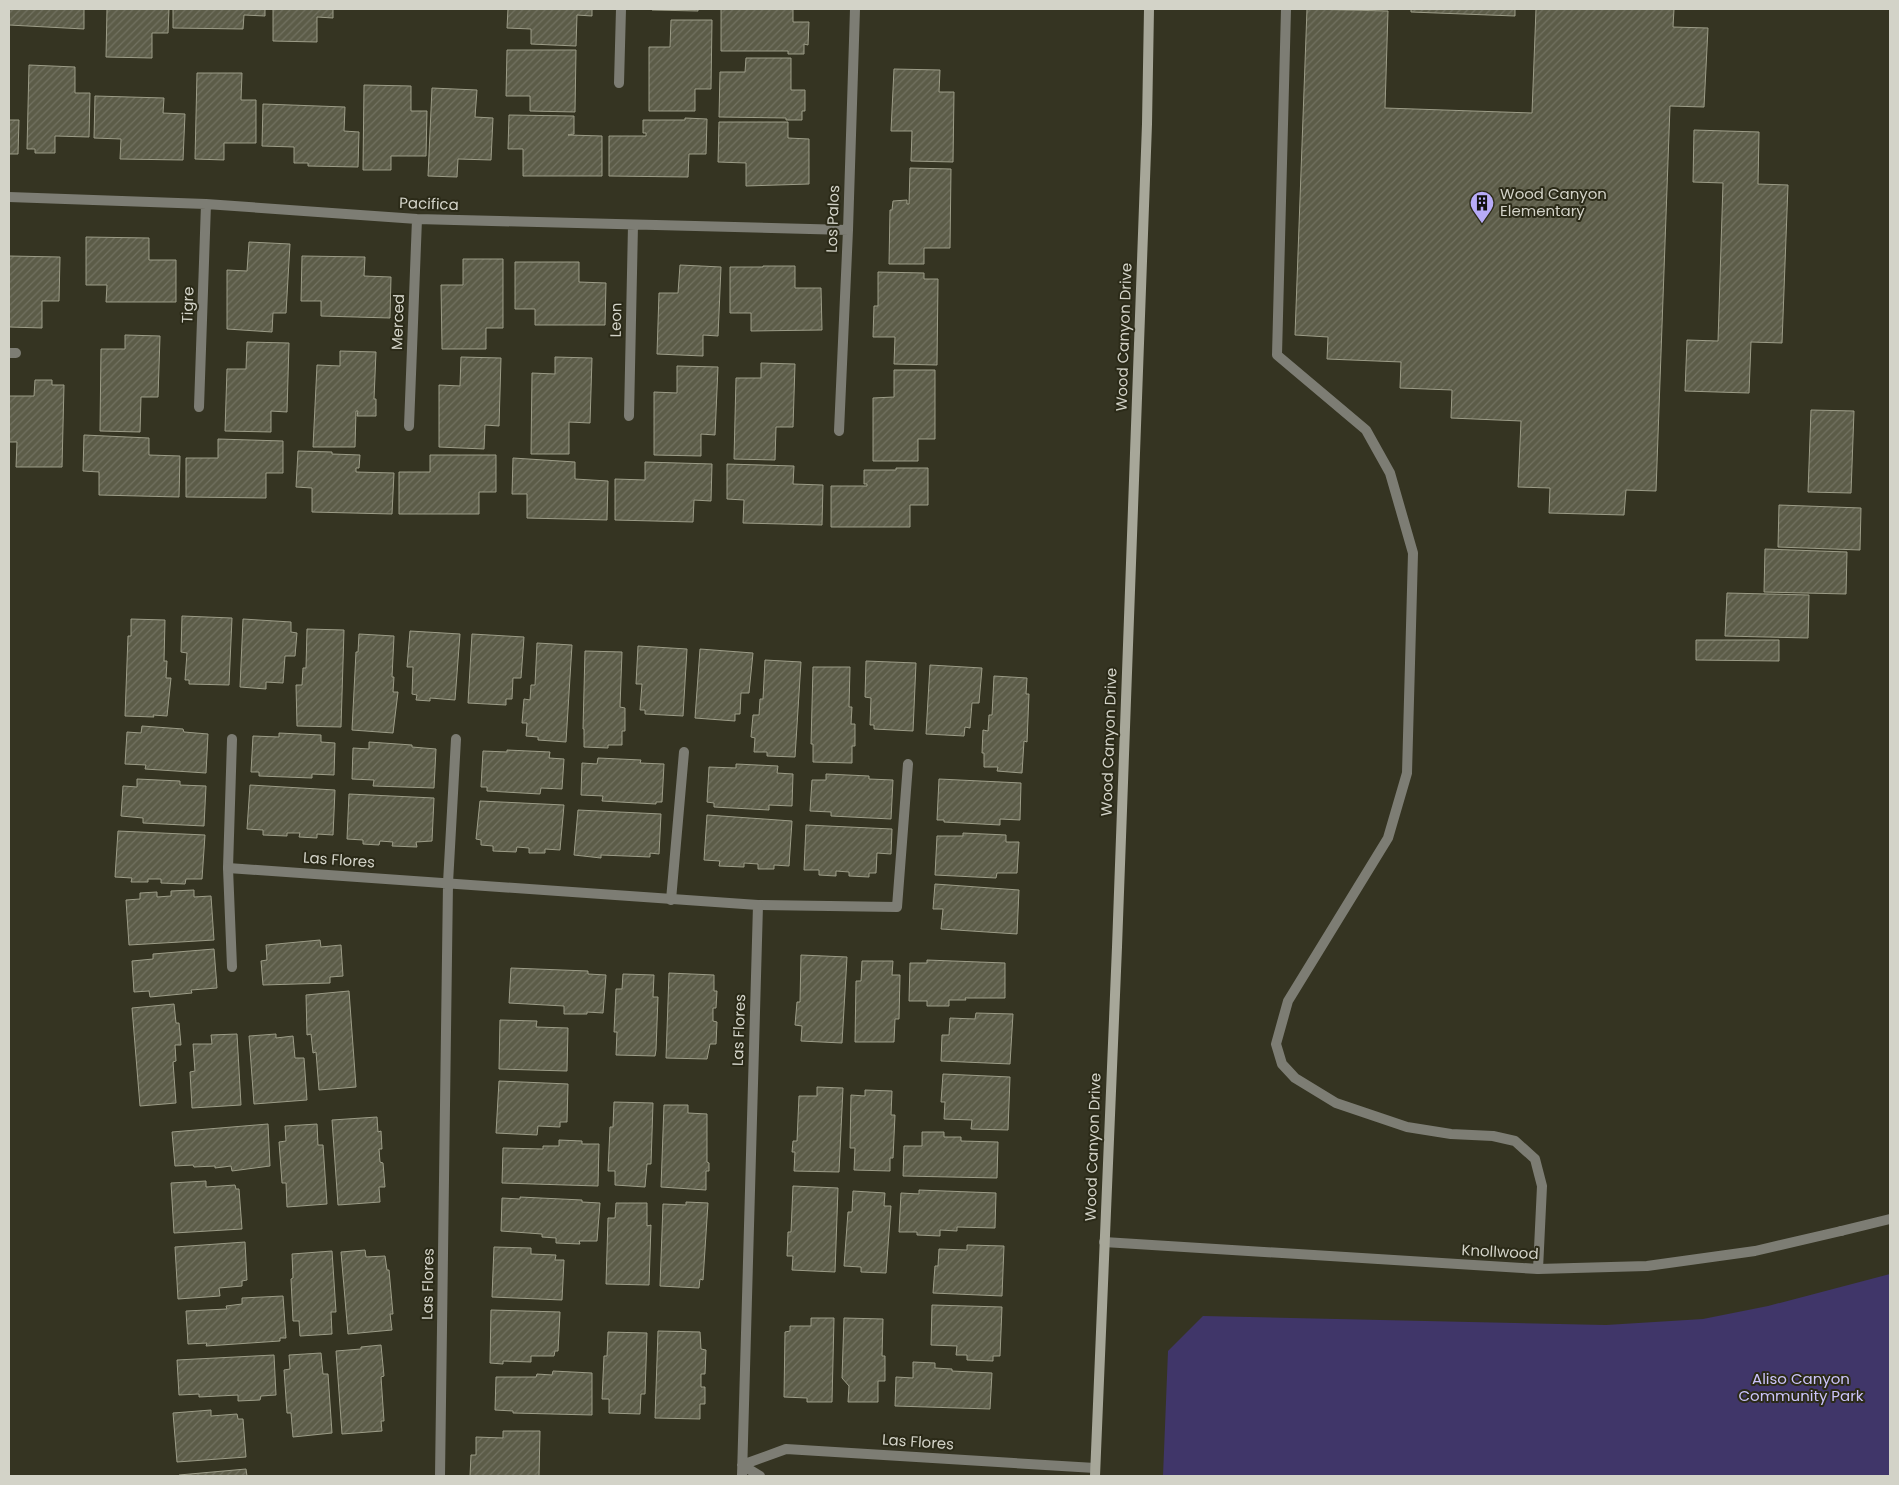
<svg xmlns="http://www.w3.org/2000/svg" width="1899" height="1485" font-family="Poppins,sans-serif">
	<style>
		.park { fill: #403669 }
		.building { fill: url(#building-hatch); stroke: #9c9c87 }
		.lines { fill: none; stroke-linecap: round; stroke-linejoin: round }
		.service { stroke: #7d7d74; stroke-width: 10 }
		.minor { stroke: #7d7d74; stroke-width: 10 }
		.tertiary { stroke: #7d7d74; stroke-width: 10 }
		.secondary { stroke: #a7a799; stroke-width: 10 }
		.labels { text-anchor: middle; stroke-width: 4; stroke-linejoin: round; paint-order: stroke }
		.poi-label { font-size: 15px; fill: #d3d3c8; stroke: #2b2a18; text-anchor: start }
		.street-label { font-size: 15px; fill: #d3d3c8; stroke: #2b2a18 }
		.park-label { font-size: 15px; fill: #cbc4fa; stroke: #2b2a18 }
	</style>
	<defs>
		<pattern id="building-hatch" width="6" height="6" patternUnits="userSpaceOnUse" patternTransform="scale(1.25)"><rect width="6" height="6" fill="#5c5c48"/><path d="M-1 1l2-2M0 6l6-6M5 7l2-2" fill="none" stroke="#727261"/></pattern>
	</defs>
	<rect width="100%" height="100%" fill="#353422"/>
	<path class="park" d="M1890,1274V1476H1163L1168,1351L1203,1316L1606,1325L1703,1319L1768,1306Z"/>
	<path class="building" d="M9,9H84V29L9,25Z
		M107,9H169L168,33H152V58L106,57Z
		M173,9H265V16L244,15L243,29L173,28Z
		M273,9H333V18L317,17V42L273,41Z
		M508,9H592V16L577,15L576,46L531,44V29L507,28Z
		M652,9H698V11L652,10Z
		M721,9H793V22H809L808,45L804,44V54H788V51H721Z
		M1307,9L1388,11L1385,108L1532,113L1536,9H1674L1673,27L1708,28L1704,107L1670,106L1656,491L1626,490L1624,515L1549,513L1550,488L1518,487L1521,421L1451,418L1452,390L1400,388L1401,362L1327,359L1328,337L1295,335Z
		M1411,9H1515V16L1411,12Z
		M671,20H712L711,89H695V111H649V47H670Z
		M507,50H576L575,112L530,111V96H506Z
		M746,58H791V90H805V111H802V120H786V118L719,117L720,72H745Z
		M29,65L75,67V93H90L89,137L55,136V153H35V149H27Z
		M894,69L940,70L939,92H954L953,162L911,161L912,131H891Z
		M197,73H242L241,100H256V143H224V160L195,159Z
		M364,85L411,86V111H427L426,156H391V170H363Z
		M432,88L477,90L475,117L493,118L491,160L458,159L457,177L428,176Z
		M95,96L164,98L163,113L185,114L183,160L120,159L121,139L94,138Z
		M263,104L345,107L344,131L359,132L358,167L308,166V163H294V147L262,146Z
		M509,115L574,116V134L568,135L602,136V176H523V149H508Z
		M685,118L707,119L706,154H689L688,177L609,176V136H646V133H643V120H685Z
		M9,120H19L18,154H9Z
		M719,122H788V138L809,139V184L746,186V163L718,162Z
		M1694,130L1759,132L1758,184L1788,185L1782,343L1751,342L1749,393L1685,391L1687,340L1718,341L1723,183L1693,182Z
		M910,168L951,169L950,248H924V264H889L890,210H892L893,201L907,200V204H909Z
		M86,237L149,238V260H176V302H106L107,285H86Z
		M249,242L290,244L286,313H273L272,332L227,329V270L247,271Z
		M9,256L60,257L59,301H42V328L9,327Z
		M302,256L365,257L364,276L391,277L390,318L321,316V301H301Z
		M463,259H503V328H486V349H442L441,285H463Z
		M515,262H579V282L606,283L605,325H535V309H515Z
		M680,265L721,267L718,336L703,335V356L657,354L659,293H678Z
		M763,266H795V288H821L822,330L751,331V313H730V267H763Z
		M878,272L924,273V279H938L937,365L894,364L895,337H873L874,306H878Z
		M125,335L160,336L158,397H141L140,432L100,431L101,349H125Z
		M247,342L289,343L287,412L271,411V432L225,431L227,369H246Z
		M340,351L376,352L374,399H376V416H357L358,411H356L355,447H313L317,365L340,366Z
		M461,357L501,358L499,426L485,425L484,449L439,447V385L460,386Z
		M555,357L592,358L590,423L569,422V454H531L532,373L555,374Z
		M761,363L795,364L793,427H776L775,460L734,459L736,378H761Z
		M677,366L718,367L715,435L701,434V456L654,455V392L677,393Z
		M894,370H935V439H918V461H873V398L894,397Z
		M35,380H52V385H64L62,467H16L17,442H9V396H34Z
		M1811,410L1854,411L1851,493L1808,492Z
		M84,435L149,438V455L180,456L179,497L99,495V472L83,471Z
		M218,439L283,441V473H266V498L186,497V458H218Z
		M298,451L332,452V454L360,455L359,468H356V472L394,473L392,514L312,512V488L296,487Z
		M430,455H496V492H479V514H399V472H430Z
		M513,458L575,462V479L608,481L607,520L527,518V494H512Z
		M645,462L712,464L711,501L694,500L693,522L615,520V479L645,480Z
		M727,464L794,466L793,484L823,485L822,525L743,523L744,500L727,499Z
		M896,468H928V505H910V527H831V486H867V484H864V470H896Z
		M1779,505L1861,508L1860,550L1778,547Z
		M1765,549L1847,552L1846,594L1764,592Z
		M1727,593L1809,595L1808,638L1725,636Z
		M182,616L232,618L229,685L189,684V680H185L187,653L181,652Z
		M131,619L165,620L164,661H167L166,678H171L167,716L153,715L154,717L125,716L128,636H131Z
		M243,619L291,622V632L297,633L295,656H285L283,683L266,682V689L240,687Z
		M307,629L344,630L341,727L297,726L296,685H302L303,668H306Z
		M410,631L460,634L455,700L430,698V701L416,700L417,695L412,694L413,667H407Z
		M359,634L394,636L392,677H394L393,692H398L393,733L352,730L356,652H358Z
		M472,634L524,637L521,678H513L512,699H506V705L468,703Z
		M1696,640H1779V661L1696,660Z
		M537,643L572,645L566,742L538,740V737L526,736L527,723H522L524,699L530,700L531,685H535Z
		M638,646L687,649L683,716L645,714V710H640L642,684H636Z
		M700,649L753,653L749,693H741L740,714H735V721L695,718Z
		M585,651L622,652L620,707L625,708V731H622V745H608V748L584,747V729H583Z
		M765,660L801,662L795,757L767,756V752H754L755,738L751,737L753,715H759L760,699H763Z
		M866,661L916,663L913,731L874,729V725H870L871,698L865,697Z
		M930,665L982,668L979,703H972L970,728L965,727L964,736L926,734Z
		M813,667H850L849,707H852L851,724H855V746H852V763L813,762V744H811Z
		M994,676L1027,678L1026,694H1029L1027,742L1024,741L1022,773L997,771L998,767H984V753H982L983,730L988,731L989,715H992Z
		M142,726L183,729L184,732L208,734L206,773L145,769L146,765L125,764L127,732L141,733Z
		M279,733L321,735V742L335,743L334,775L312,774V778L259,776V772H251L253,736L279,737Z
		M369,742L412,745V747L436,749L434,788L373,786L374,780L352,779L353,748L369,749Z
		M507,750L550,752L549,758L564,759L562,789L541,788L540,794L487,791V787H481L483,751L507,752Z
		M598,758L641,760L640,763L664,764L662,802H656V804L602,801L603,796L581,795L582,763L597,764Z
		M736,764L778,766L777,773L793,774L792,806L769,805V810L714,807V803L707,802L709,767L736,768Z
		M826,774L869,776V779L893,780L891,819L831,816V812L810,811L812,780H826Z
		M137,779L180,781V785L206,786L204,826L143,823V818L121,816L123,786L137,787Z
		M939,779L1021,783L1020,820L1000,819V825L944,822V820H937Z
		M250,785L335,790L333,835L317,834V838L299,837L300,833H287V836L263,835V830L247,829Z
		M349,794L434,798L432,841L416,842L417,847L392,846L393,842L380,841L379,845L363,844V840L347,839Z
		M480,801L564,805L560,850L545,849V853H529V848L517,847L516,852L493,851V846L481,845V840L476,839Z
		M578,810L661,814L659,854L650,853V857L601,855V858L574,855Z
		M707,815L792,821L789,866L774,865V869H758V864L744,863V867L719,866L720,861L704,860Z
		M806,825L892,829L891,854L877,853L876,873H869V877L849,876V872L836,871V876L819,875V870H804Z
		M118,831L205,835L202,879H186L185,884L161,883V879H148V882H131L132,878L115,877Z
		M963,833L1006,835V842H1019L1017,873H997L996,878L935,875L937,836H963Z
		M935,884L1019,890L1017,934L941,929L943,909H933Z
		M194,890V897L211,896L214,940L129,945L126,900L140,899V893L157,892V897L171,896V891Z
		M320,940L321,947L341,945L343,976L330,977V983L263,985L261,961L267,960L266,945Z
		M214,949L217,988L191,990L192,993L150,997L149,991L134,992L132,961L153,959V954Z
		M801,955L847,957L842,1043L801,1041L802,1026L795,1025L797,1002H800Z
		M927,960L1005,963V998H965L966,1000H949V1006H927V1001H909L910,963H927Z
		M862,961H893L892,975H900L899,1019H895L894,1042H855L856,981H861Z
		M511,968L588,971V974L606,975L603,1013L587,1012V1014H564V1006L509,1003Z
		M669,973L714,975V991H717L716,1008H713V1021L717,1022L716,1044H710L707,1059L666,1058Z
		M623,974L654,975L653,997H658L656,1050L655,1056L616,1055L617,1032H614L616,989H622Z
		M349,991L356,1087L319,1090L316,1052L313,1053L311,1034L307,1035L306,995Z
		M174,1004L176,1023H179L181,1045H175L176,1061L173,1062L176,1103L140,1106L132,1008Z
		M976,1013L1013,1014L1010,1064L941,1061L942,1035H949L950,1018L975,1019Z
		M500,1020L537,1021L536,1027L568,1028L567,1071L499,1069Z
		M237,1034L241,1105L192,1108L190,1072L195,1071L193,1044H212L211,1035Z
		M276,1034V1038L293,1036L295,1058H304L307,1100L254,1104L249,1036Z
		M943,1074L1010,1077L1008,1130L971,1129L972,1120L944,1119L945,1102H941Z
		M499,1081L568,1084L567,1122H560V1127L538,1126L537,1135L496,1133Z
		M817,1087L843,1088L839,1172L794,1171L795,1152H792L793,1141H797L799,1096H817Z
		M865,1090L892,1091L891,1115H895L893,1158H890V1171L854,1170L855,1148H850L851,1095L865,1096Z
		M614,1102L653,1103L651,1164H647L645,1187L615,1185V1171H608L610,1127H613Z
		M664,1105H688V1113L707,1114V1162L709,1163V1171H706V1190L661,1187Z
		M377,1117L378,1132L381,1131L382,1149H379L380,1162L383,1163L385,1187H379L380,1202L338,1205L332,1120Z
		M268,1124L270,1166L232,1171L231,1166L215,1168V1166L194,1167L193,1165L175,1166L172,1132Z
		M317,1124L318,1145H323L327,1204L287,1207L286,1183H282L279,1142L286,1141L285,1126Z
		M922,1132H944V1137H961V1141L998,1142L997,1178L903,1176L904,1146H922Z
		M559,1140L582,1141V1144H599L598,1186L502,1183L503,1148L543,1149V1146H559Z
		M206,1181V1187L235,1185L236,1189H239L242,1229L174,1233L171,1183Z
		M793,1186L838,1188L835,1272L792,1270L793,1256H787L788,1232H791Z
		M919,1190L996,1193L995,1228L957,1227V1231L940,1230V1236L917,1235V1232H899L901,1193L919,1194Z
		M853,1191L885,1193L884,1206H891L886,1273L861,1272V1267L844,1266L848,1212H852Z
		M520,1197L582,1200V1202L600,1203L597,1241H579L580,1244L556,1243V1238L542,1237V1234L501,1231L502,1198L520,1199Z
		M686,1202L708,1203L703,1280L700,1279L699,1288L660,1286L663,1204L686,1205Z
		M616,1203H647V1226L651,1225L649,1285L606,1284L608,1218H615Z
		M245,1242L247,1280L242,1281V1286L219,1288L220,1296L178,1299L175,1247Z
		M967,1245L1004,1246L1002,1296L933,1293L935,1266H938L939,1249L967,1250Z
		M494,1247L531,1248V1254L556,1255L555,1260H564L562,1300L492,1297Z
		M365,1250L366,1257L385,1256L387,1270H389L393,1314H390L392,1330L348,1334L341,1252Z
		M332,1251L336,1312H331L332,1334L300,1336L299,1321H293L291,1279L293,1278L292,1254Z
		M283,1296L286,1338H280V1341L206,1346L207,1343L188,1344L186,1311L227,1309L226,1306L242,1304V1298Z
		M932,1305L1002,1307L1000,1356H993V1361L967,1360V1355H956L957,1346L931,1345Z
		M491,1310L560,1312L558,1351H555L554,1356H531V1362L503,1361V1364L490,1363Z
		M811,1318H834L832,1402H807V1398L784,1397L785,1332L790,1331V1326H811Z
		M844,1318L883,1319L882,1356H885V1381H878V1402H848L849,1386L842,1378Z
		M658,1331L700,1332L701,1349L706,1350L705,1374H701V1387H705V1404H700V1419L655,1418Z
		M608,1332L647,1333L645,1394H641L640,1414L609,1413V1399H602L604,1356H607Z
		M381,1345L384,1376L381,1377L384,1421H381L382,1431L342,1434L336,1351L361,1349V1347Z
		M321,1353L323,1374H328L332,1433L293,1437L291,1413H287L284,1370L290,1369L289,1355Z
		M274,1355L276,1395L261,1396L260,1400L238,1401V1395L199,1397V1394L179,1395L177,1360Z
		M913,1362L935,1363V1368L952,1369V1371L992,1373L990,1409L895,1406L896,1377L913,1378Z
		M553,1371L592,1373V1415L513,1413V1411L495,1410L496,1377H536L537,1374L552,1375Z
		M211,1410V1416L237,1414L238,1419H243L246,1457L177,1462L173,1413Z
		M503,1431H540L539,1476H470L471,1455H476V1437L503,1438Z
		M246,1469L247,1476H179V1475Z"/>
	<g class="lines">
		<path class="service" d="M1286,9L1277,355L1366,430L1390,473L1413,553L1407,773L1388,838L1288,1001L1276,1044L1282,1064L1295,1078L1336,1103L1407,1127L1451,1134L1493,1136L1515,1141L1535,1159L1542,1186L1538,1269
			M448,883L456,739
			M671,900L684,752
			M758,905L897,907L908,764
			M232,967L228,868L232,739"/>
		<path class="minor" d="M619,83L621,9
			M9,197L206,204L417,219L848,230
			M9,353H16
			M199,407L206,204
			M629,416L633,225
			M409,426L417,219
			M839,431L848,230L855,9
			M228,868L758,905L742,1476
			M1841,1231L1890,1219
			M742,1465L786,1449L1095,1468
			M742,1465L760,1476
			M440,1476L448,883"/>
		<path class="tertiary" d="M1104,1242L1538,1269L1647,1266L1755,1251L1841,1231"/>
		<path class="secondary" d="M1095,1476L1117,947L1147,124L1149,9"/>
	</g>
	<defs>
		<symbol id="building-pin" viewBox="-11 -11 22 30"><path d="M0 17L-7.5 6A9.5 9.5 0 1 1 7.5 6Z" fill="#b7abf8" stroke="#2b2a18"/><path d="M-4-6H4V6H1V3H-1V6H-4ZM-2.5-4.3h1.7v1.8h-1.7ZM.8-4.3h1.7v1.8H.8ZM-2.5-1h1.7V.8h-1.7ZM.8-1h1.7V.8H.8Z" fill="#111"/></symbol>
	</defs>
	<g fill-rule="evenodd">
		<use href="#building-pin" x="1468" y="189" width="28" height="38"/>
	</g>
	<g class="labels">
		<g class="poi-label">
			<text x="1500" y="199">Wood Canyon<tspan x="1500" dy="17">Elementary</tspan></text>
		</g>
		<g class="street-label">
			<text transform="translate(429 204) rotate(2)" y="5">Pacifica</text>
			<text transform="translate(833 219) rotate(-88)" y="5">Los Palos</text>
			<text transform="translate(188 305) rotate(-88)" y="5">Tigre</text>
			<text transform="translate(616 320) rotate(-89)" y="5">Leon</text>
			<text transform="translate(398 322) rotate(-88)" y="5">Merced</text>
			<text transform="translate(1124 337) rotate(-88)" y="5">Wood Canyon Drive</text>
			<text transform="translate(1109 742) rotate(-88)" y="5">Wood Canyon Drive</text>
			<text transform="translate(339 860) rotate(4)" y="5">Las Flores</text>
			<text transform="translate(739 1030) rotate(-88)" y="5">Las Flores</text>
			<text transform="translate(1093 1147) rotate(-88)" y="5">Wood Canyon Drive</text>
			<text transform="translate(1500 1252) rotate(3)" y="5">Knollwood</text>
			<text transform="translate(428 1284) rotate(-89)" y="5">Las Flores</text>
			<text transform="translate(918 1442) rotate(4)" y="5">Las Flores</text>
		</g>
		<g class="park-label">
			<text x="1801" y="1384">Aliso Canyon<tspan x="1801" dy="17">Community Park</tspan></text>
		</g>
	</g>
	<rect width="1899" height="1485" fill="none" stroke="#d3d3c8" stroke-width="20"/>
</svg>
